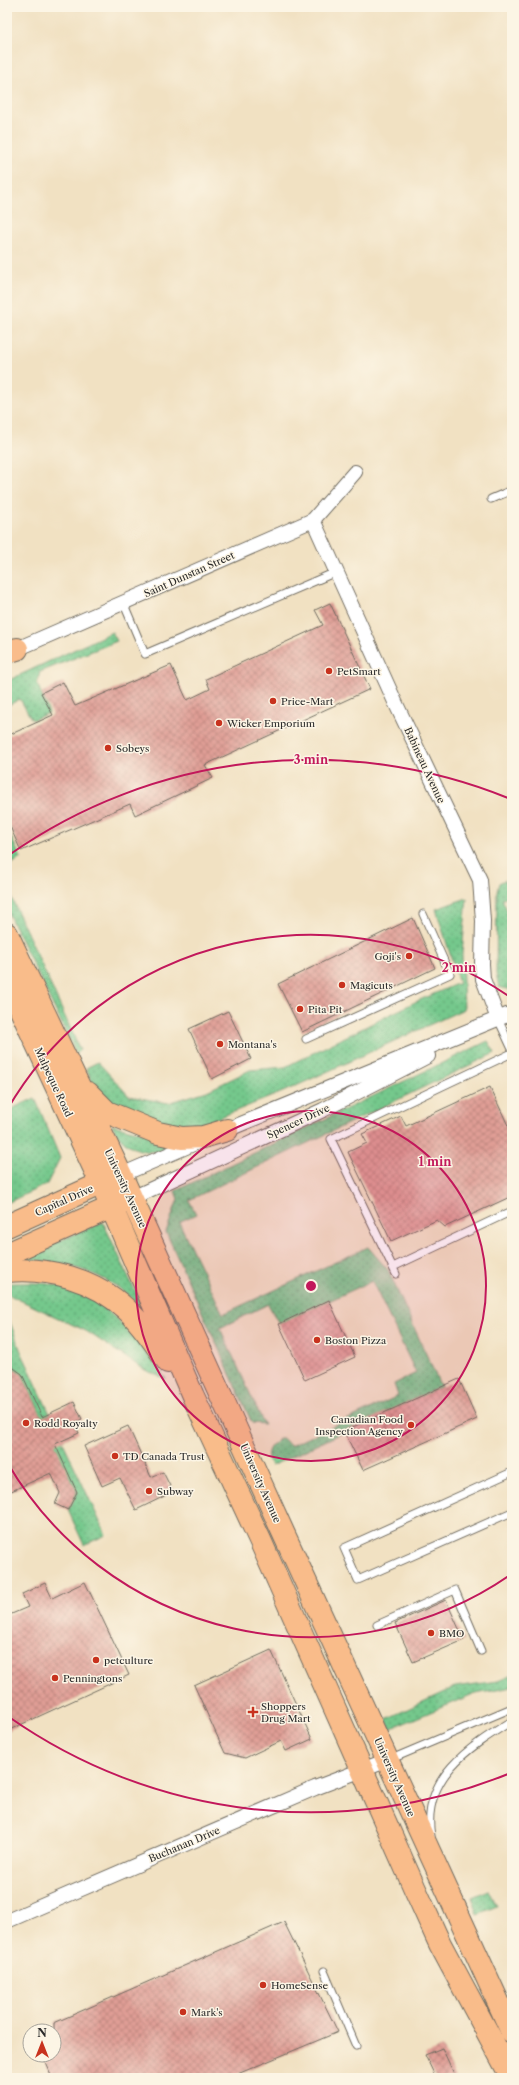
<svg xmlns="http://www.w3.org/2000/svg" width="519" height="2085" font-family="'Libre Caslon Text',serif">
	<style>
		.grass { fill: url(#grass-dots); stroke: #507a5c }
		.building { fill: url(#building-cross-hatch) }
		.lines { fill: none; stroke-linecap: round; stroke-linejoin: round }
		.service-casing { stroke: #706b60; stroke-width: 9 }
		.minor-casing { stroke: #706b60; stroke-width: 16 }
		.primary-casing { stroke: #706b60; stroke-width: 24 }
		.service { stroke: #fff; stroke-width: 7 }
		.minor { stroke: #fff; stroke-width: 14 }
		.primary { stroke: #f9bc8a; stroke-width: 22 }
		.ring { fill: none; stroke: #c2185b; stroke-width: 2 }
		.poi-dot { fill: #c8321e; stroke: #fcf5e5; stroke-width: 1.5 }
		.labels { text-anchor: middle; stroke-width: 3; stroke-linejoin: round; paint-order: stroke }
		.street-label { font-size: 10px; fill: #2b2b2b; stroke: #fcf5e5 }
		.poi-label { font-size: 10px; fill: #2b2b2b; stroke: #fcf5e5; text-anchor: start }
		.centre { fill: #c2185b; stroke: #fcf5e5; stroke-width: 2 }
		.ring-label { font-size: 12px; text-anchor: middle; font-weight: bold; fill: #c2185b; stroke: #fcf5e5; stroke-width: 3; stroke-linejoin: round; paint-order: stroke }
	</style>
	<defs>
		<pattern id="grass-dots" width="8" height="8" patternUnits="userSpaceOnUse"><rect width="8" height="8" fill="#74c88c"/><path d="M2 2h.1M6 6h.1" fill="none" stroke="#5fa373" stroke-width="1.8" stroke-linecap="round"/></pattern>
		<pattern id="building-cross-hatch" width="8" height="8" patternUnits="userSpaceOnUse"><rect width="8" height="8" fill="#e09e95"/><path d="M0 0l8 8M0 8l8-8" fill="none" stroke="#b6817a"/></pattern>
	</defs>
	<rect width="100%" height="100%" fill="#fcf5e5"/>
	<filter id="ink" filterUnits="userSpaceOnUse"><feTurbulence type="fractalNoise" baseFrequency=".025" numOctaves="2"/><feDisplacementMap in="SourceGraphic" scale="8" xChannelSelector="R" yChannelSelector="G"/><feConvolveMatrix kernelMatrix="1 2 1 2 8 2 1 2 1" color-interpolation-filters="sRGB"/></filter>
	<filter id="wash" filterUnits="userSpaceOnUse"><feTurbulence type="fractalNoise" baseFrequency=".012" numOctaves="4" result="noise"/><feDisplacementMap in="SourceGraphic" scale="16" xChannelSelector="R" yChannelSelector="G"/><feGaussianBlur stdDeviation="0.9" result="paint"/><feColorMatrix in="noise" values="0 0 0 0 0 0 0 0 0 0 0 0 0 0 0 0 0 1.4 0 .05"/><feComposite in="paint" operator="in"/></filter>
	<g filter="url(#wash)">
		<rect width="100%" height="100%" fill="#f1e1c2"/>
		<path class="grass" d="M112,632L117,641L40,672L37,683L49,713L32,720L20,699L7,706V681Z
			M7,829L21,858L7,867Z
			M505,880L511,894L502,899L512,921V990L499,987L496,974L497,892L499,883Z
			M7,888L80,1050L76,1053L7,911Z
			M467,898L462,954L464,1009L283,1092L198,1126C169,1130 121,1116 100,1095C94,1089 90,1076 86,1068L98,1062L129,1096L168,1103L207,1091L250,1070L285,1067L415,1002L459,983L436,909Z
			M488,1041L495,1053L189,1200L196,1214L179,1222L223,1314L368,1247L388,1270L441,1387L271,1466C265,1453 267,1449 278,1439H284L290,1446L398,1396L394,1384L416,1373L372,1281L279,1324L268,1304L220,1328L264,1424L252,1423L166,1232L178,1199L175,1191Z
			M35,1098L60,1158L47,1184L7,1203V1111Z
			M112,1125L183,1142C176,1145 167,1150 159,1151C138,1154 121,1144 112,1125Z
			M103,1222L146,1314C117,1275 65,1260 18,1259Z
			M13,1283C30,1283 47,1282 62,1287C111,1300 137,1342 166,1379L145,1370L86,1331L7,1294V1284Z
			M7,1320L10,1322L20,1349L106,1535L84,1545L68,1510L77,1492L22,1374L14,1368L7,1367Z
			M512,1675V1687L471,1695L390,1729L386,1719L455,1687L498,1681Z
			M489,1890L497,1906L478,1914L472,1897Z"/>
		<g id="blocks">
			<path class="building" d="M330,603L370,689L205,765L213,778L135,815L130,804L21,851L7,820V736L53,715L41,693L63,682L75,706L171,665L187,700L210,689L206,679L323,625L315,610Z
				M413,918L435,968L302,1032L278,984Z
				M228,1011L251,1059L212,1079L189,1029Z
				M490,1087L512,1134V1196L445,1227L437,1220L391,1241L348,1152L367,1143L362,1134L401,1116L406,1126Z
				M329,1300L355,1357L305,1380L279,1324Z
				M7,1363L22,1374L42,1417L74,1402L82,1419L74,1423L79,1433L55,1444L77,1492L68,1510L55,1504L60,1493L51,1473L7,1493Z
				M459,1379L477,1419L363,1470L344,1431Z
				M128,1426L151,1477L163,1472L173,1492L136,1510L120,1478L102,1486L84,1446Z
				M85,1582L129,1675L7,1731V1616L28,1607L22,1594L45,1583L52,1598Z
				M446,1600L464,1640L413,1662L395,1623Z
				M271,1650L312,1739L286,1751L281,1741L245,1758L225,1753L194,1685Z
				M284,1922L338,2032L228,2078H52L42,2055H54V2023Z
				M442,2048L456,2078H436L425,2055Z"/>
		</g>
	</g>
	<g filter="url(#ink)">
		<use href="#blocks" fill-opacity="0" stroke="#706b60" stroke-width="1"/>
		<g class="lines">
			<defs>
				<path id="service" d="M491,499L512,490
					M123,602L145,654L336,572
					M498,1019L512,1049
					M306,1039L450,974L423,914
					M393,1267L512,1211
					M396,1274L331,1139L512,1053
					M512,1472L344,1548L358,1580L512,1512
					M377,1625L455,1590L481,1651
					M389,1760L512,1708
					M431,1836C421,1778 469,1747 512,1721
					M324,1971L356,2046"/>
				<path id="minor" d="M313,520L396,704L480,880L483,921L482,964L483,979L498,1019
					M10,652L313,520L355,472
					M219,1133L512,1013
					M121,1175L200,1141
					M132,1198L323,1110L428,1056
					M7,1921L315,1788L388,1760"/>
				<path id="primary" d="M7,652L17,649
					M7,934L121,1175L282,1530L512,2032
					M7,980L101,1183L193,1396L260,1540L415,1889L440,1944L512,2078
					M88,1093L107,1112L158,1133L182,1138L203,1137L227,1130
					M7,1226L113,1178
					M7,1254L125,1201
					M7,1271C49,1267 94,1279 126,1309C143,1324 155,1344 168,1362"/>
			</defs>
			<use href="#service" class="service-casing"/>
			<use href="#minor" class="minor-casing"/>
			<use href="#primary" class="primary-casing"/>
			<use href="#service" class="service"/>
			<use href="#minor" class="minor"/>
			<use href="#primary" class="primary"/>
		</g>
	</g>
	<circle cx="311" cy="1286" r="175" fill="#c2185b" fill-opacity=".12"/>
	<g class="ring">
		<circle cx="311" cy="1286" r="175"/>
		<path d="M510 1575A351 351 0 0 1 7 1462M7 1110A351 351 0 0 1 510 997"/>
		<path d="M508 1774A526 526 0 0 1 9 1717M9 855A526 526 0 0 1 508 798"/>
	</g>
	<g class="poi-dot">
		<circle cx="329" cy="671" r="4"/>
		<circle cx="273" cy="701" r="4"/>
		<circle cx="219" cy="723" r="4"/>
		<circle cx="108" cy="748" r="4"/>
		<circle cx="409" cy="956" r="4"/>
		<circle cx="342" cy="985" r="4"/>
		<circle cx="300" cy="1009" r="4"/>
		<circle cx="220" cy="1044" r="4"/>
		<circle cx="317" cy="1340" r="4"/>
		<circle cx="26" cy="1423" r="4"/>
		<circle cx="411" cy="1425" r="4"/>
		<circle cx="115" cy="1456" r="4"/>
		<circle cx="149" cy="1491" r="4"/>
		<circle cx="431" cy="1633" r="4"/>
		<circle cx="96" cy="1660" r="4"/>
		<circle cx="55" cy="1678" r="4"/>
		<path d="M251 1706h4v4h4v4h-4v4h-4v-4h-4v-4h4z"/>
		<circle cx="263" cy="1985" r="4"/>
		<circle cx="183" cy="2012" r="4"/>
	</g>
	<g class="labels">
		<g class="street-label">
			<text transform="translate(189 574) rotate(-24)" y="4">Saint Dunstan Street</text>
			<text transform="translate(425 765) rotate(65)" y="4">Babineau Avenue</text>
			<text transform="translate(54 1082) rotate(65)" y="4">Malpeque Road</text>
			<text transform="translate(298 1121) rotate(-25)" y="4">Spencer Drive</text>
			<text transform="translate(126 1188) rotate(65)" y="4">University Avenue</text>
			<text transform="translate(64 1200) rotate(-24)" y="4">Capital Drive</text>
			<text transform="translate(261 1483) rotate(66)" y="4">University Avenue</text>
			<text transform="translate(395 1777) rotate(66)" y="4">University Avenue</text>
			<text transform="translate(184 1844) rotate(-23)" y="4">Buchanan Drive</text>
		</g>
		<g class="poi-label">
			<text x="337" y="675">PetSmart</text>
			<text x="281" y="705">Price-Mart</text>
			<text x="227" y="727">Wicker Emporium</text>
			<text x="116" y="752">Sobeys</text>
			<text x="401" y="960" text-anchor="end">Goji's</text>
			<text x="350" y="989">Magicuts</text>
			<text x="308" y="1013">Pita Pit</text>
			<text x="228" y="1048">Montana's</text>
			<text x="325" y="1344">Boston Pizza</text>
			<text x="403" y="1423" text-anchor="end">Canadian Food<tspan x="403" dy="12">Inspection Agency</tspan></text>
			<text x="34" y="1427">Rodd Royalty</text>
			<text x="123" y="1460">TD Canada Trust</text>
			<text x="157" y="1495">Subway</text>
			<text x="439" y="1637">BMO</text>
			<text x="104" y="1664">petculture</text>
			<text x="63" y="1682">Penningtons</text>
			<text x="261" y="1710">Shoppers<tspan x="261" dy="12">Drug Mart</tspan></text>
			<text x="271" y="1989">HomeSense</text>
			<text x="191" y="2016">Mark's</text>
		</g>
	</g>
	<circle cx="311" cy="1286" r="6" class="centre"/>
	<g class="ring-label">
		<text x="311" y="764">3 min</text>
		<text x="459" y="972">2 min</text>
		<text x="435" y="1166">1 min</text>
	</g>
	<rect width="519" height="2085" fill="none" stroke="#fcf5e5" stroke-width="24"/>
	<g transform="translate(42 2043)"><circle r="19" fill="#fcf5e5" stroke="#a8a49b"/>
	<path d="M0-3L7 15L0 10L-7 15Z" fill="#c8321e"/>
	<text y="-6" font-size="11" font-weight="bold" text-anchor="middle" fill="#2b2b2b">N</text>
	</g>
</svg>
